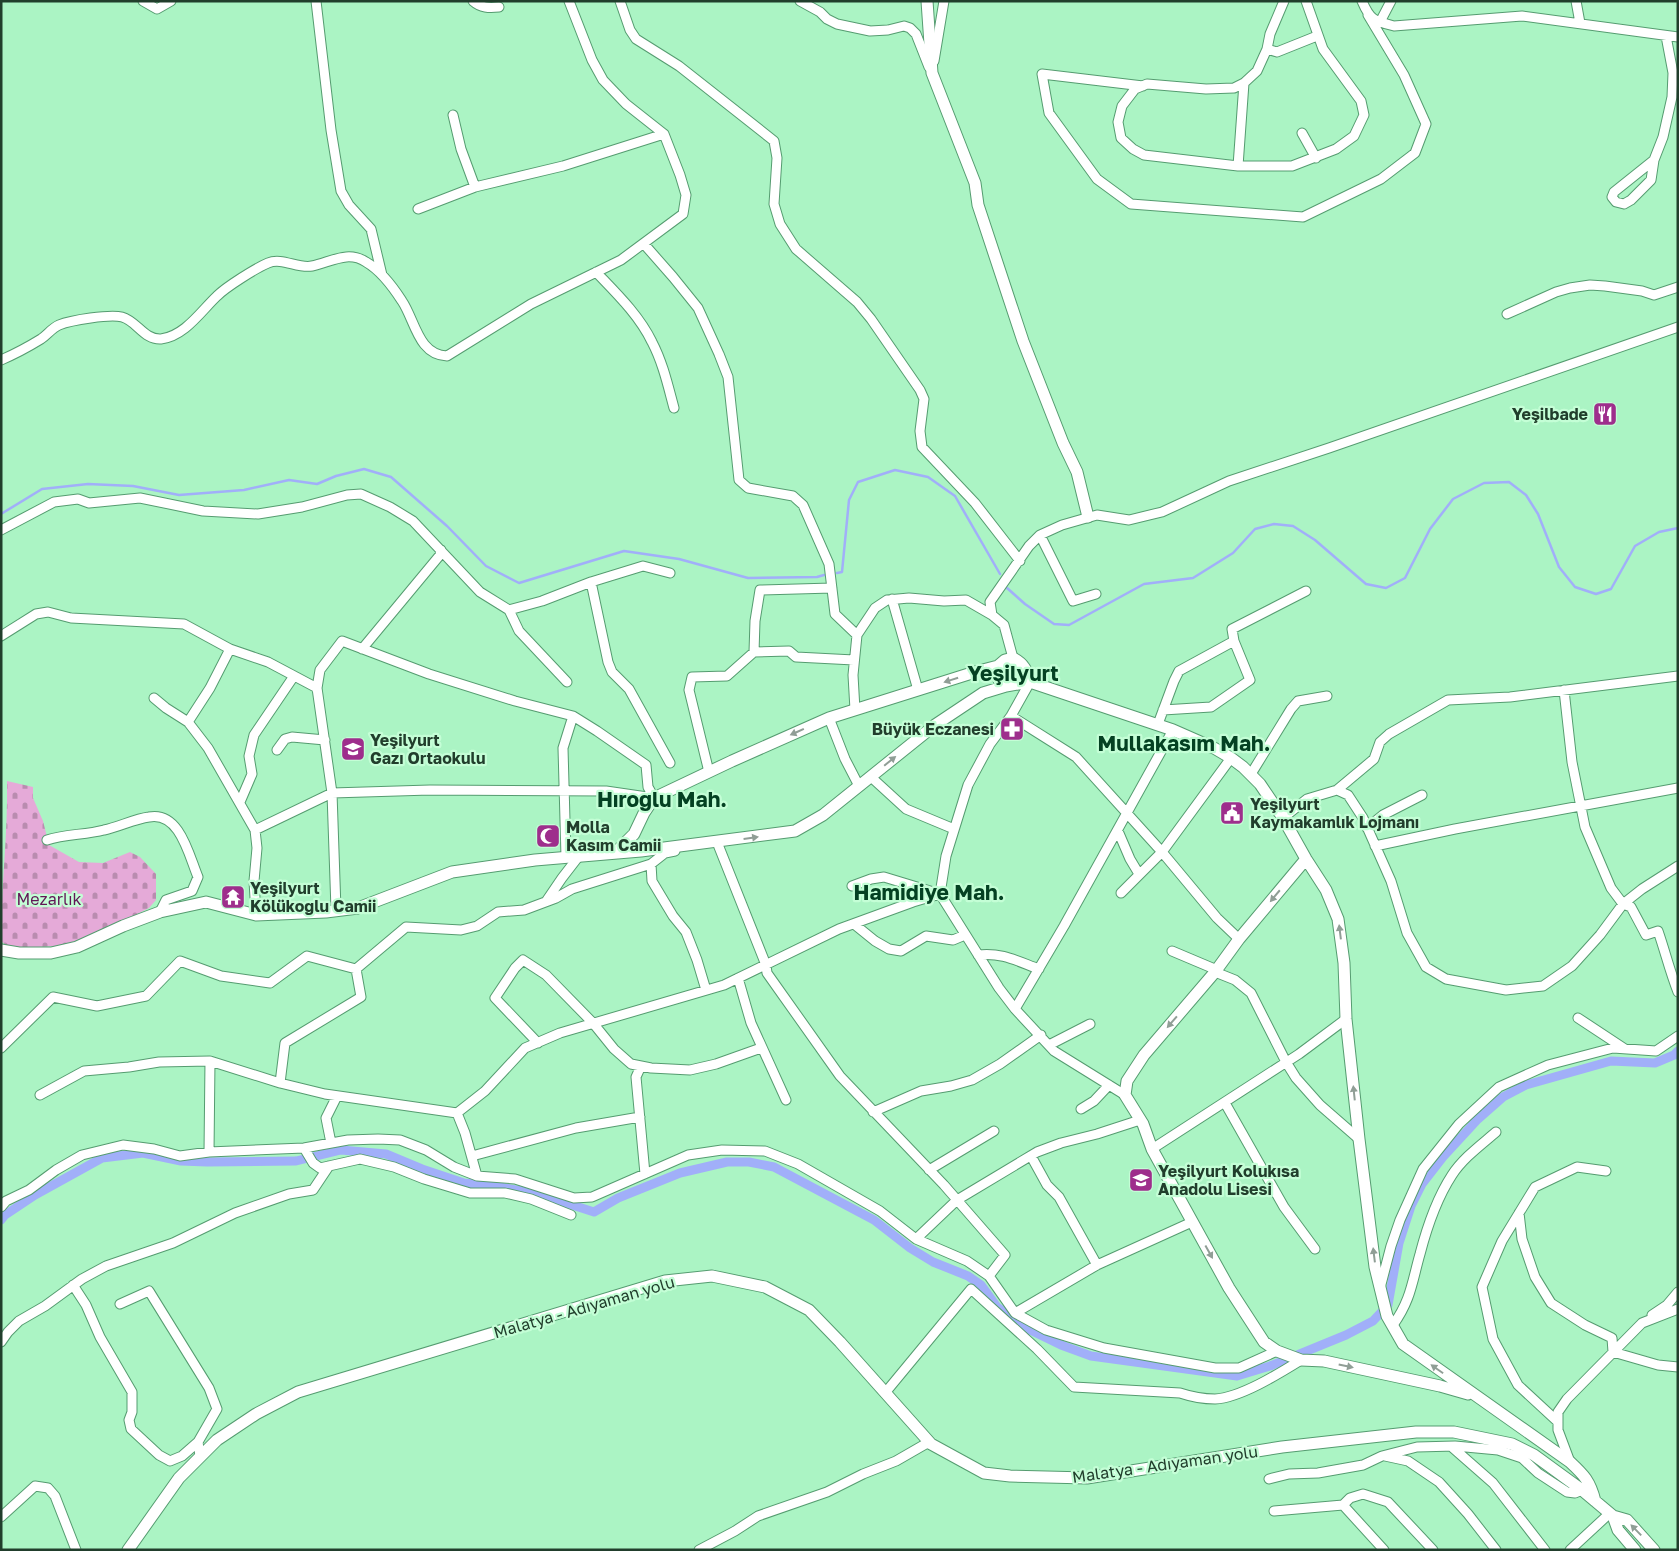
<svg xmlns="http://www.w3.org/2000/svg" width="1679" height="1551" font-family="'Golos Text',sans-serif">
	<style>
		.cemetery { fill: url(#cemetery-stones) }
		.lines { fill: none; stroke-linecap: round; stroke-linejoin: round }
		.stream { stroke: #a1aff9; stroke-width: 2.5 }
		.canal { stroke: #a1aff9; stroke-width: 9 }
		.street-casing { stroke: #559c70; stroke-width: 11 }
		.secondary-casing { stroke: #559c70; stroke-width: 13 }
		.street { stroke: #fff; stroke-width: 9 }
		.secondary { stroke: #fff; stroke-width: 11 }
		.oneway { fill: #909e96 }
		.labels { text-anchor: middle; stroke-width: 4.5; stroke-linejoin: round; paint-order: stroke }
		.poi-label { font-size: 16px; font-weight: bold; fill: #213e2c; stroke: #c4fed6; text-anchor: start }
		.park-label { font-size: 16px; fill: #611656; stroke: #c4fed6 }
		.street-label { font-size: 16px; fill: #213e2c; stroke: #c4fed6 }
		.district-label { font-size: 21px; font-weight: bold; fill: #044122; stroke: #c4fed6 }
	</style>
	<defs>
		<pattern id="cemetery-stones" width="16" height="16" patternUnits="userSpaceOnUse" patternTransform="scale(1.25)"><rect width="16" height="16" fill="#e5aad8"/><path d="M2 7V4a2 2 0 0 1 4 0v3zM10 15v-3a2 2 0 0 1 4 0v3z" fill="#b98caf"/></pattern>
	</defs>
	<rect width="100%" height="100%" fill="#abf4c4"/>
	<path class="cemetery" d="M7,781L33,787V798L43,821L49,845L79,862L103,863L130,852L140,857L156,874V900L149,908L92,937L57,946L19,948L7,946L1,941C1,887 8,834 7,781Z"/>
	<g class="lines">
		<path class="stream" d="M1,514L42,489L88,484L133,486L179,495L244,490L289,480L317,484L336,476L364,469L391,477L447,526L486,566L519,583L624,551L679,559L748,578L817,577L824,575
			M837,573L842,572L849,500L858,482L895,470L928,477L955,496L1000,574
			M1007,588L1025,604L1054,624L1069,625L1144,584L1193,578L1233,553L1255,529L1274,524L1293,526L1315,540L1366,584L1386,588L1405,578L1430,529L1453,499L1484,483L1509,482L1526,495L1538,514L1559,567L1575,587L1596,594L1611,589L1635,546L1659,532L1678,528"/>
		<path class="canal" d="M1,1220L5,1215L35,1195L102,1158L143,1153L181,1161L207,1162L296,1161L341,1150L386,1154L422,1169L464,1183L489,1185L538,1194L594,1212L618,1198L680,1173L727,1162H749L774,1167L874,1220L910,1248L933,1262L968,1276L981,1285L997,1307L1026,1328L1061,1345L1091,1356L1237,1376L1270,1366L1346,1335L1373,1321L1388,1305L1399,1243L1411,1206L1422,1184L1443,1157L1478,1119L1503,1097L1526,1085L1611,1061L1655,1063L1674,1055L1678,1051"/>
		<defs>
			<path id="street" d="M143,1L157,9L171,1
				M316,1L331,130L341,191L349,205L371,229L382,275
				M473,1C481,8 489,8 499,7
				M620,1L630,30L636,39L679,66L774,141L777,158L774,204L780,224L796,249L857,302L871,319L920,390L924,399L920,431L922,447L975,503L1020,561
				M800,1L820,12L827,19L837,24L870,31L888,30L904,26L910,28L916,34L929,67
				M1284,1L1270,34L1267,49L1257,71L1244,83L1234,88L1206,89L1147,84L1135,89L1122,106L1118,122L1121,138L1133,149L1144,155L1238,166H1292L1336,149L1354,136L1364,115L1361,101L1323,49L1306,1
				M1362,1C1370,20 1374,21 1394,26L1522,16L1678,37
				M1576,1L1580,23
				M1380,22L1391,1
				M1267,49L1277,52L1317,36
				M934,61L944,1
				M1143,86L1042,74L1049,113L1097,179L1131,204L1303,217L1381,179L1415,153L1426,124L1404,75L1368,15
				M453,115L461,149L475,187
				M1302,133L1316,158
				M1654,160L1614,192L1612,197L1616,202L1624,204L1631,200L1651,180L1654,160L1663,137L1672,97L1673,73L1666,36
				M1238,166L1244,83
				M418,209L475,187L563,166L664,134
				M644,244L673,277L698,308L719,354L728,377L739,480L748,488L793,496L803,505L829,564L835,614L857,635
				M596,272C616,293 639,315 652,342C663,363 668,386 674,408
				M1507,314L1556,292L1570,288L1590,285L1605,286L1642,291L1654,295L1678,287
				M1,360C15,354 28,347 41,339C47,335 52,328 59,325C71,320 110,314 122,317C137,321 144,340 161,339C185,336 201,311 217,296C226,287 256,268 268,263C282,257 298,269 312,266C331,262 348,250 366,262C380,270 393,287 402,301C415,320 418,355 447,356L531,304L621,260L683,214L686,195L680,175L664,134L626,104L603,80L592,60L569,1
				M1,530L54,502L78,499L89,503L140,498L203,511L258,514L302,507L347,495L361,494L390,507L413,521L480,592L509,610L519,631L567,682
				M1040,535L1073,601L1096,594
				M591,582L608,662L612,672L629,689L670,763
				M892,599L918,690
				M509,610L542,601L591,582L643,566L670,573
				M1,636L36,614L48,612L71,618L184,624L230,649L268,662L317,688
				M362,649L440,555L441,550
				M754,652L755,621L760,590L832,588
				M1013,658L1004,625L992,615L990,602L1029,546L1040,535L1062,525L1097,515L1129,520L1162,512L1229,481L1329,448L1678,327
				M1030,682L1011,716L990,744L968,785L946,856L940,894L999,988L1015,1009L1054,1051L1125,1095
				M1564,690L1572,762L1585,827L1611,888L1623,904L1631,907L1646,935L1658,931C1665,951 1670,972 1678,992
				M154,698L166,708L188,722L208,748L255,830L257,848L254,881L256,915
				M855,710L853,675L857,635L875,608L887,600L909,598L944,601L966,600L992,615
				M1163,710L1211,707L1250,680L1234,641L1232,629L1306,591
				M1011,716L1076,757L1162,852L1217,918L1239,939
				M829,718L845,759L859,786
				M188,722L210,688L230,649
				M1158,724L1174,681L1179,671L1234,641
				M277,750L285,739L292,737L325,740
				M709,772L689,690L692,677L727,676L754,652L789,651L796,657L854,660
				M1251,774L1291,709L1298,701L1327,696
				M871,777L906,809L954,829
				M1337,790L1374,759L1380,742L1389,734L1448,700L1510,697L1678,676
				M240,802L252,774L249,756L254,735L294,676
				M1283,818L1307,799L1337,790L1348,795L1363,818L1391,881L1407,933L1426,967L1446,979L1506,990L1543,986L1572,966L1600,935L1623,904L1642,889L1678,866
				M1367,828L1383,815L1422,795
				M255,830L332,793L430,790L606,791L654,798L648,787L646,765L597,731L573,716L515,701L429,674L342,641L320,670L317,688L332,793L336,910
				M1118,831L1130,859L1139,874
				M47,840C65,834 85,835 104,830C119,827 134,819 149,817C180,811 189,856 198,877L192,891L166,900L160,912
				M717,842L766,965L767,973L840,1076L944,1185L1005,1255L989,1276
				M1375,846L1455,829L1678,788
				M675,851L665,853L651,864L652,881L673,916L686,932L697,960L706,990
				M566,857L563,748L573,716
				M852,886L871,879L884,877L940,894
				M1121,893L1162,852L1231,758
				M547,900L562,878L579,856
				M854,924L875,941L889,949L901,951L926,936L953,940L965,935
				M1172,951L1217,970
				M978,955C1001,952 1017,961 1039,969
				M1215,972L1235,980L1251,993L1286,1062L1296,1078L1320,1105L1359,1139
				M738,978L751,1023L786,1100
				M1015,1009L1064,926L1173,730
				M1578,1018L1625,1049
				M538,1043L495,998L515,968L523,960L546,975L593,1023L614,1049L631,1064L651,1068L690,1070L716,1064L761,1048
				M1049,1045L1090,1024
				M1,1048L53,997L97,1006L146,996L180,961L221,976L270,983L307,956L356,969
				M641,1066L636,1077L645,1174
				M280,1083L285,1043L361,997L356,969L406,927L461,930L477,926L498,912L524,910L556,898L572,889L651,864
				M40,1095L84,1071L129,1067L159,1062L210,1061L280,1083L325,1094L457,1113L485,1091L525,1048L560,1033L724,985L839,929L913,902L940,894
				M1225,1103L1284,1207L1315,1249
				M1081,1109L1094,1101L1109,1085
				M873,1112L921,1091L951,1086L972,1080L1000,1064L1041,1035
				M457,1113L465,1133L477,1176
				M331,1143L326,1118L337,1096
				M304,1148L313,1163L320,1168L360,1159L394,1167L424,1179L470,1193H505L531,1199L571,1215
				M1152,1149L1299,1054L1346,1019
				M209,1152L210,1061
				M472,1156L576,1128L640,1117
				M1031,1156L1047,1185L1059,1197L1097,1265
				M929,1170L994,1131
				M1,1207L6,1201L29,1190L56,1170L82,1155L123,1145L154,1149L180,1156L209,1152L304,1148L348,1140L378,1139L400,1140L426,1150L454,1167L477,1176L515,1179L574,1198L592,1197L688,1155L722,1150L765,1151L798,1164L880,1211L916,1239L967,1261L989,1276L1015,1313L1046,1330L1104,1348L1215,1368H1239L1277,1351
				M1519,1213L1522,1239L1535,1277L1551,1303L1585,1325L1612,1338L1613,1352L1658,1365L1678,1367
				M916,1239L957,1200L1037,1152L1061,1143L1097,1134L1140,1120
				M73,1285L86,1305L100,1337L132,1392V1412L129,1420L131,1429L159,1455L170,1461L182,1456L198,1442
				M1380,1288L1391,1246L1400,1220L1423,1169L1459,1124L1499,1087L1548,1065L1613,1048L1656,1051L1678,1036
				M120,1304L149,1291L209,1388L217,1409L198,1442L200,1456
				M1015,1313L1097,1265L1192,1222
				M1652,1315L1667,1305L1678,1292
				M1393,1325C1411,1300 1412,1282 1420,1254C1427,1227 1437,1198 1452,1175C1463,1158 1481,1145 1496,1132
				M1,1342L8,1332L19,1321L45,1306L82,1279L106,1266L173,1243L235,1213L289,1194L313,1190L329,1166
				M885,1393L971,1289L1037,1349L1074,1387L1180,1393C1192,1397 1203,1399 1215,1399C1240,1398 1280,1373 1301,1360
				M1558,1422L1518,1385L1493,1339L1482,1287L1502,1241L1535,1187L1577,1167L1606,1171
				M1452,1447L1493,1483L1545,1550
				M1385,1456L1408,1461L1439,1482L1468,1514L1496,1550
				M1570,1462L1558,1430V1412L1567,1399L1642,1323L1678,1309
				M1269,1479L1289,1474L1318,1473L1363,1465L1382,1456L1417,1447L1455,1446L1498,1450L1522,1458L1538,1473L1567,1492L1575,1493L1582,1490
				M1343,1505L1384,1550
				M1274,1511L1343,1505L1350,1498L1363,1494L1388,1502L1433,1550
				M1,1517L35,1486L48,1488L55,1496L76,1550
				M699,1550L735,1531L758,1516L827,1492L863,1474L896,1461L929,1442
				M1570,1550L1610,1513"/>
			<path id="secondary" d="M927,1L932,73L975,183L978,205L1023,341L1063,443L1077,472L1088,517
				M1006,686L999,680L998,666L1005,660L1013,658C1024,664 1027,670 1030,682
				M615,853L634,834L644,813L654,798L732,761L829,718L975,672L998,666
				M1306,859L1239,939L1215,972L1144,1055L1127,1081L1125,1095L1143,1124L1152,1149L1229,1288L1264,1342L1277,1351L1301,1360L1324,1361L1440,1386L1468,1394
				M1,950L19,953H51L77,947L123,926L160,912L206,902L256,915L326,912L358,908L452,872L535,860L641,851L795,831L823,815L935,725L983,693L1006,686L1030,682L1173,730L1214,748L1231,758L1243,767L1260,784L1283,818L1306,859L1326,890L1338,919L1344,963L1346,1019L1359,1139L1375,1267L1387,1316L1403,1344L1570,1462C1584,1475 1590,1481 1595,1501
				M1613,1516L1618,1530L1635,1550
				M128,1550L179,1478L217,1440L256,1414L298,1392L665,1281L712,1276L765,1287L809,1310L840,1342L931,1444L984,1473L1010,1476L1087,1478L1282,1447L1416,1432H1454L1512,1444L1534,1455L1582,1490L1613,1516L1627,1520L1654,1550"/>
		</defs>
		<use href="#street" class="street-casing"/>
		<use href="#secondary" class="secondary-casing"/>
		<use href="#street" class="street"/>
		<use href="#secondary" class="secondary"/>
	</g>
	<defs><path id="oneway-solid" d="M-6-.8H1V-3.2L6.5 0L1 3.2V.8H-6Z" transform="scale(1.25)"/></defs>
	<g class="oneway">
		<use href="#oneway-solid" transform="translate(951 680) rotate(162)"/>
		<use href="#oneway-solid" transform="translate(797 732) rotate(156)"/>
		<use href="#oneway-solid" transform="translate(890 761) rotate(-39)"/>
		<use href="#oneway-solid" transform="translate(751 838) rotate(-8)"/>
		<use href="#oneway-solid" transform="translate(1275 896) rotate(130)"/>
		<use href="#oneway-solid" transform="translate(1340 932) rotate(-97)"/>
		<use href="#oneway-solid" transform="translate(1172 1022) rotate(131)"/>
		<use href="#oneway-solid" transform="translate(1354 1093) rotate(-96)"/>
		<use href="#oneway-solid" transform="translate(1209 1252) rotate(61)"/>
		<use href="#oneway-solid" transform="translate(1374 1255) rotate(-97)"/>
		<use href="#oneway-solid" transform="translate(1346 1366) rotate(12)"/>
		<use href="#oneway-solid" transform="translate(1437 1369) rotate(-145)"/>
		<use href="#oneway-solid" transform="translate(1636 1530) rotate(-134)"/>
	</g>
	<defs>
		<symbol id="restaurant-square" viewBox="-11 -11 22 22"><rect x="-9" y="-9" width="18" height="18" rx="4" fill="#9e2e8c" stroke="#c4fed6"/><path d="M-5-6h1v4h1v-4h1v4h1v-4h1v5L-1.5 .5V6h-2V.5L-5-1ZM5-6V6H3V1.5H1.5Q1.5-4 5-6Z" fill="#fff"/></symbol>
		<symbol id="pharmacy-square" viewBox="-11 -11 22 22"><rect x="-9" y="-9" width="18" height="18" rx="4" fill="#9e2e8c" stroke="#c4fed6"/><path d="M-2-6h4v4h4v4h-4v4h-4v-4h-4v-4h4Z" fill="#fff"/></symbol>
		<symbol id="school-square" viewBox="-11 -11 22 22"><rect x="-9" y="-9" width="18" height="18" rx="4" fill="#9e2e8c" stroke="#c4fed6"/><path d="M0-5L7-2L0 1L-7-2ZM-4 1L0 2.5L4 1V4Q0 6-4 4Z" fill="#fff"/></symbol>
		<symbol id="civic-square" viewBox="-11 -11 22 22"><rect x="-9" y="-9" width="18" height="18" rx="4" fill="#9e2e8c" stroke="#c4fed6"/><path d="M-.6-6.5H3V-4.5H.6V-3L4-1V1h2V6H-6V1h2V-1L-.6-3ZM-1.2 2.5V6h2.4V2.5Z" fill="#fff"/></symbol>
		<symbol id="mosque-square" viewBox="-11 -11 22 22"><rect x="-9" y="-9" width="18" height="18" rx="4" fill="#9e2e8c" stroke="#c4fed6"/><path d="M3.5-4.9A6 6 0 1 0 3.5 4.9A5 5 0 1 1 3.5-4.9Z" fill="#fff"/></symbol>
		<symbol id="temple-square" viewBox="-11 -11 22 22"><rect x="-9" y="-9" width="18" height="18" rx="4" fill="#9e2e8c" stroke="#c4fed6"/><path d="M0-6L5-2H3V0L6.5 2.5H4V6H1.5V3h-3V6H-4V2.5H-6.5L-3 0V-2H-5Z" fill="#fff"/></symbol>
	</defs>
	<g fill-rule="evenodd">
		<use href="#restaurant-square" x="1591" y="400" width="28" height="28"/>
		<use href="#pharmacy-square" x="998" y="715" width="28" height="28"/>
		<use href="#school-square" x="339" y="735" width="28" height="28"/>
		<use href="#civic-square" x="1218" y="799" width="28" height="28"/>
		<use href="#mosque-square" x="534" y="822" width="28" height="28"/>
		<use href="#temple-square" x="219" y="883" width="28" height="28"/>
		<use href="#school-square" x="1127" y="1166" width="28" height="28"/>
	</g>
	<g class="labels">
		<g class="poi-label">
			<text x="1588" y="420" text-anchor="end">Yeşilbade</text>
			<text x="994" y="735" text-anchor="end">Büyük Eczanesi</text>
			<text x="370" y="746">Yeşilyurt<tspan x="370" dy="18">Gazı Ortaokulu</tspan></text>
			<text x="1250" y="810">Yeşilyurt<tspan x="1250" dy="18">Kaymakamlık Lojmanı</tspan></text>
			<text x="566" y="833">Molla<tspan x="566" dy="18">Kasım Camii</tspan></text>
			<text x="250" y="894">Yeşilyurt<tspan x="250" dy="18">Kölükoğlu Camii</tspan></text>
			<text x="1158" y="1177">Yeşilyurt Kolukısa<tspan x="1158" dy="18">Anadolu Lisesi</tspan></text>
		</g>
		<g class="park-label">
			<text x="49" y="905">Mezarlık</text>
		</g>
		<g class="street-label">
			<text transform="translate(584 1307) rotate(-16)" y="6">Malatya - Adıyaman yolu</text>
			<text transform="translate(1165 1464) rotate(-8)" y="6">Malatya - Adıyaman yolu</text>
		</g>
		<g class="district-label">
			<text x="1013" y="681">Yeşilyurt</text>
			<text x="1184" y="751">Mullakasım Mah.</text>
			<text x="662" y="807">Hıroğlu Mah.</text>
			<text x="929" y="900">Hamidiye Mah.</text>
		</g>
	</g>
	<rect width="1679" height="1551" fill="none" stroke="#213e2c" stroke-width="5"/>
</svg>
